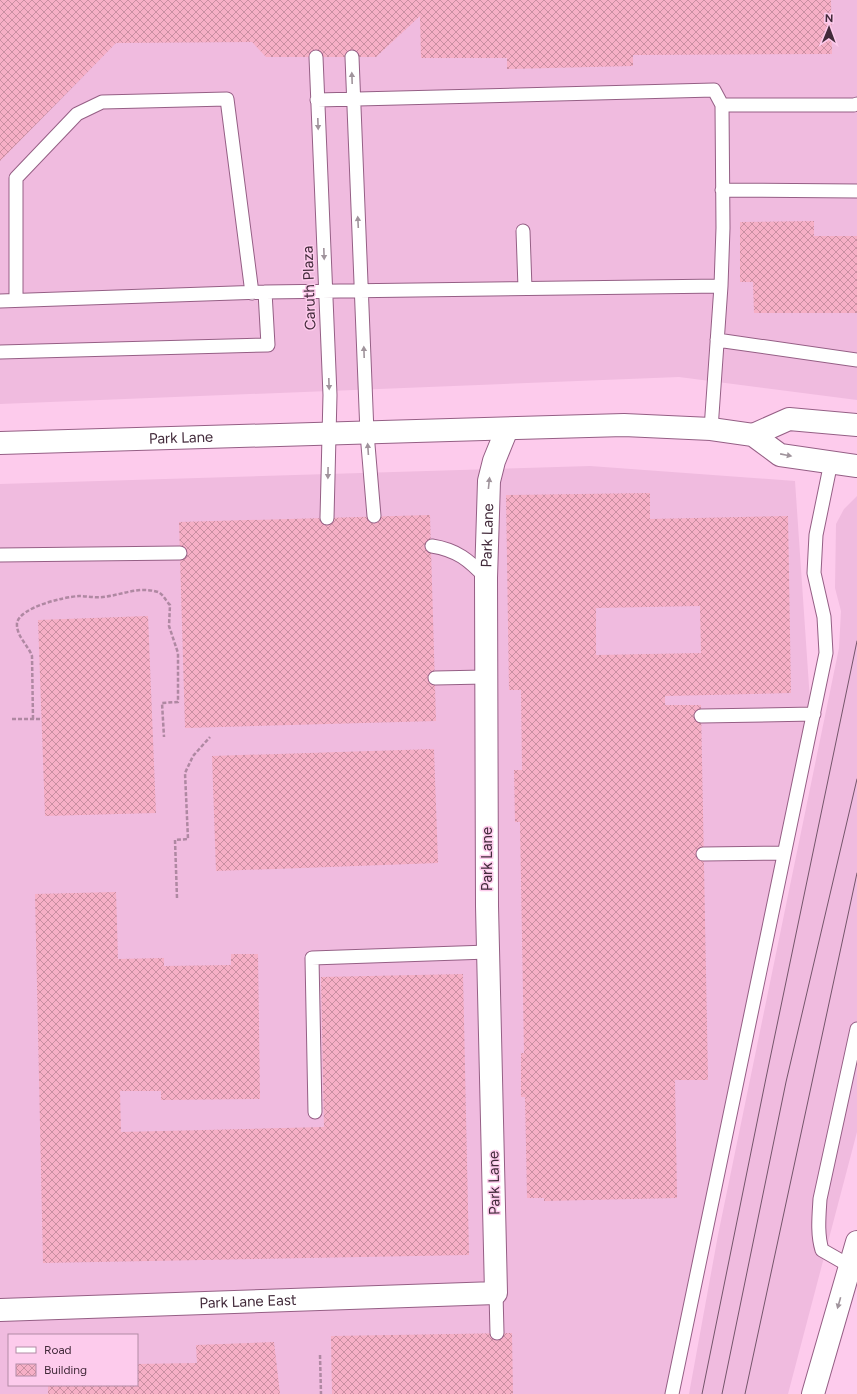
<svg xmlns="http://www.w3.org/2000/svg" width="857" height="1394" font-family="Figtree,sans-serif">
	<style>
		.built { fill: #f0bbdf; fill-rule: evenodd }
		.building { fill: url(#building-cross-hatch); fill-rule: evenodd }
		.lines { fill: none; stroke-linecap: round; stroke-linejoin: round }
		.lane-casing { stroke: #955f85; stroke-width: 15 }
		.street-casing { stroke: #955f85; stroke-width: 24 }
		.secondary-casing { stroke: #955f85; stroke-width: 24 }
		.path { stroke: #af88a2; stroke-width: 2.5; stroke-dasharray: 4 2; stroke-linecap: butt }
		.lane { stroke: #fff; stroke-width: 13 }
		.street { stroke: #fff; stroke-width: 22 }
		.secondary { stroke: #fff; stroke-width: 22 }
		.tram { stroke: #74556a; stroke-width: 1 }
		.oneway { fill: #a0949c }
		.labels { text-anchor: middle; stroke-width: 3; stroke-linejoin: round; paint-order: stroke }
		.street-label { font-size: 15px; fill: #422a3a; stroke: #fdcbec }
	</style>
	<defs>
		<pattern id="building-cross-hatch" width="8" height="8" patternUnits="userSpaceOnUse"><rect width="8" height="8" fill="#f6afc6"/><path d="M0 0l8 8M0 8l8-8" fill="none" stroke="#c98fa2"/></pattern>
	</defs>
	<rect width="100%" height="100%" fill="#fdcbec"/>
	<path class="built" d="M0,0H857V400L679,377L0,404Z
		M590,466L795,481L810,701L674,1394H0V484ZM9,1335H137V1385H9Z
		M857,496V1132L788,1394H689L718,1235L839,648L841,611L835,588L836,524L844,509Z"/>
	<path class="building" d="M0,0H831L832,54L633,55V66L507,69V58H421L420,16L376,57H266L252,42L116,43L0,161Z
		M814,221V236H857V313H754L753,282H740V222Z
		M650,493V519L788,516L791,693L665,696V705H701L708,1080H675L677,1198L544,1201V1198H527L525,1097H521V1053H524L520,822H515L514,770H522L521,690H509L506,495ZM700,606L701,653L596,655V608Z
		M430,515L436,721L185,728L179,522Z
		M148,616L156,813L45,816L38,620Z
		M434,749L438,863L216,871L212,756Z
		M116,892L118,959L164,958V966L231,965V954H258L260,1099L161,1100V1091H120L121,1132L324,1127L321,977L463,974L469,1255L43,1263L35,894Z
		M512,1333L513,1394H332L331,1336Z
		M274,1342L280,1394H48V1385H137V1364L197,1363L196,1345Z"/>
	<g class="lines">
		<defs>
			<path id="lane" d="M316,57L330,395L327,518
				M352,57L367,433L374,516
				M317,100L714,90L722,105L723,228L721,286
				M722,105H854L857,104
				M722,190L857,191
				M523,231L525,288
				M16,300V178L77,114L102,102L227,99L252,293
				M0,301L265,292L721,286L711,429
				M717,340L857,360
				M0,352L268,345L265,292
				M432,546C457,550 469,560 486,578
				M0,555L180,553
				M435,678L485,677
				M701,716L814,714
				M703,854L784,853
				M315,1112L312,958L488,952
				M850,1266L822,1250C817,1234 819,1216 820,1199L857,1029
				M496,1293L497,1333
				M672,1394L826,653L824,617L814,573L816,535L831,462"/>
			<g id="street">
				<path id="s1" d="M0,1310L496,1293L487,906L486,578L489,481L494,461L507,429"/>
			</g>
			<g id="secondary">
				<path d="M753,435L789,419L857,425"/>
				<path id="s2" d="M0,443L624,425L711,429L753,435L780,455L857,466"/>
				<path d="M813,1394L857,1242"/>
			</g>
		</defs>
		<use href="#lane" class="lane-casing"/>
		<use href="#street" class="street-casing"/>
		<use href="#secondary" class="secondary-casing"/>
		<path class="path" d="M12,719H42
			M33,719L32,656C28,645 16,636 17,623C20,607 64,597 79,596C87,596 95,598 103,597C122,595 138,586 158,592C163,594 166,601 170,605L169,626L178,653V702L162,703L164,737
			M177,898L175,840L188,839L185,773L193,756L210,737
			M320,1355L321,1394"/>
		<use href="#lane" class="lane"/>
		<use href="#street" class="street"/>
		<use href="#secondary" class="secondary"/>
		<path class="tram" d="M702,1394L766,1078L857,641
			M722,1394L786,1082L857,779
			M745,1394L857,873"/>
	</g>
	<defs><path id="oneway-solid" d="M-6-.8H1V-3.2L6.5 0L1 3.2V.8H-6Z"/></defs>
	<g class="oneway">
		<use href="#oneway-solid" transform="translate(352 78) rotate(-92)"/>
		<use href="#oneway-solid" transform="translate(318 124) rotate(88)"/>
		<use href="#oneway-solid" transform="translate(358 222) rotate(-93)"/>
		<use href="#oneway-solid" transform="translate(324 254) rotate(88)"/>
		<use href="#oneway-solid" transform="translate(364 352) rotate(-92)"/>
		<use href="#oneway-solid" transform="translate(329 384) rotate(88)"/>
		<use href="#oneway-solid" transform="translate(368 449) rotate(-94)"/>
		<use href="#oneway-solid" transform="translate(786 455) rotate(11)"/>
		<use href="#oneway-solid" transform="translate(328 473) rotate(91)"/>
		<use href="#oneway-solid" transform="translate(489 483) rotate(-84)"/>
		<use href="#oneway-solid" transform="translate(839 1303) rotate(106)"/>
	</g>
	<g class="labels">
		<g class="street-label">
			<text transform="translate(309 288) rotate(-92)" y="5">Caruth Plaza</text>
			<text dy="5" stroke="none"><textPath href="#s2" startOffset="181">Park Lane</textPath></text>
			<text dy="5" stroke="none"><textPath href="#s1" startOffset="1254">Park Lane</textPath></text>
			<text transform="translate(487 859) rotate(-90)" y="5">Park Lane</text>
			<text transform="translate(494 1183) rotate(-91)" y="5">Park Lane</text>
			<text dy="5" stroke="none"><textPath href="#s1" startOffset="248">Park Lane East</textPath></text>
		</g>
	</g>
	<rect x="8" y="1334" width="130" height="52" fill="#fdcbec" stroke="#b28ba5"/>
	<rect x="16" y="1347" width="20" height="6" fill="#ffffff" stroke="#b28ba5"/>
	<text x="44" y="1354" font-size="12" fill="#422a3a">Road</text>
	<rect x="16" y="1364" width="20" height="12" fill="url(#building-cross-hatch)" stroke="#b28ba5"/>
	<text x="44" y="1374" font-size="12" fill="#422a3a">Building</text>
	<g transform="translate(829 28) rotate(1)" stroke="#fdcbec" stroke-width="3" paint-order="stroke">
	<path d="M0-3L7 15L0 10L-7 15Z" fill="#422a3a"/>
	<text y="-6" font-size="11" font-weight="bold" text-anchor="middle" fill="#422a3a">N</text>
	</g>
</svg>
